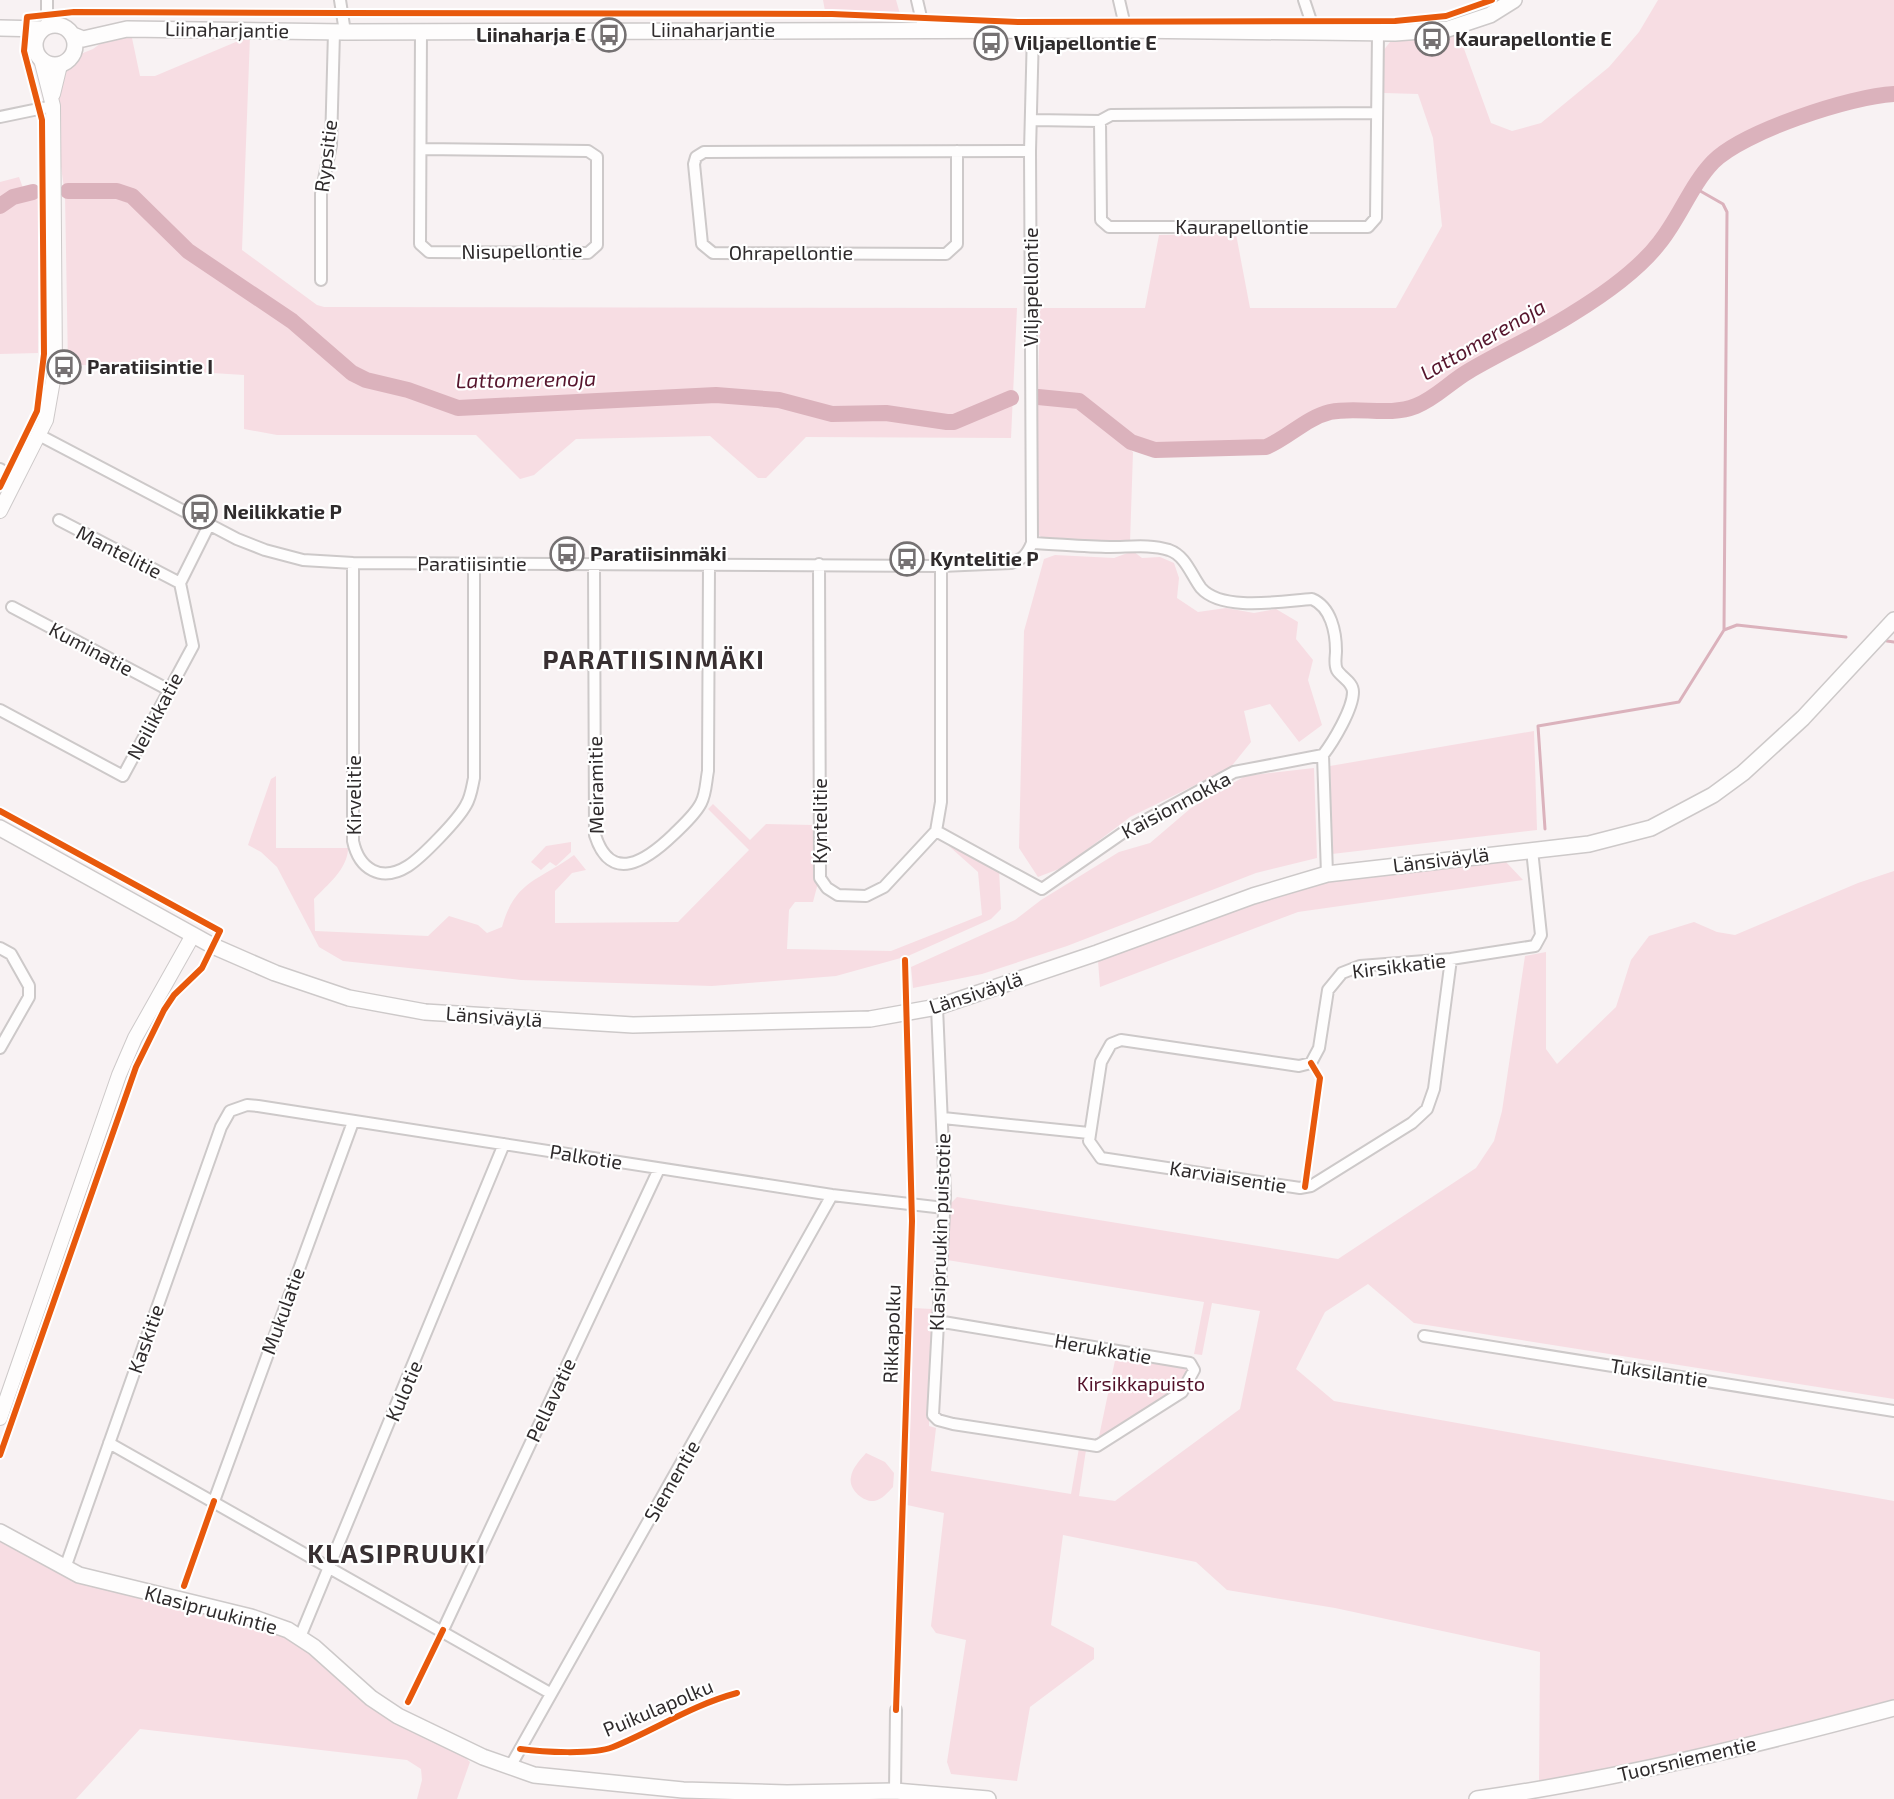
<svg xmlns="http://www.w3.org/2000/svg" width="1894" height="1799" font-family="'Exo 2',sans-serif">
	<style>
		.green { fill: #f7dde3 }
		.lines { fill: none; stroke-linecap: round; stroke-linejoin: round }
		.stream { stroke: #dbb2bc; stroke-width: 3 }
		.river { stroke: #dbb2bc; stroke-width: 16 }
		.minor-casing { stroke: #cdc9c9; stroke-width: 14 }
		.tertiary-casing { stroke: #cdc9c9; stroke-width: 16 }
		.secondary-casing { stroke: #cdc9c9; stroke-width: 18 }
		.minor { stroke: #fefdfd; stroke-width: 10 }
		.tertiary { stroke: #fefdfd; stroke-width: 14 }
		.secondary { stroke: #fefdfd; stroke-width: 15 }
		.cycleway-casing { stroke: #fff; stroke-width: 10 }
		.cycleway { stroke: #e8590c; stroke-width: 6 }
		.labels { text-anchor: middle; stroke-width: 4.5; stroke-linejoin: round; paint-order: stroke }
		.street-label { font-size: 20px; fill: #2f2b2c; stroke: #fff }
		.poi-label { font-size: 20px; font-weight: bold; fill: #2f2b2c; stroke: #fff; text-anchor: start }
		.park-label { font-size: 20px; fill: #53122a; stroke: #fff }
		.water-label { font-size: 21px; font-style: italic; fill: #56152d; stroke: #fff }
		.district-label { font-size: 26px; font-weight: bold; letter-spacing: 1.5px; fill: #382f31; stroke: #fff }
	</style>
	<rect width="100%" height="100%" fill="#f8f2f3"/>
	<path class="green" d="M823,0H896L900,14L825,11Z
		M1658,0H1894V87L1879,88L1840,97L1738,138L1703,165L1659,235L1620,274L1592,296L1455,373L1431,392L1406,404L1334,407L1312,415L1277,437L1252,445L1166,446L1138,441L1099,409L1080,398L1038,393L1040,308H1145L1159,235L1236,234L1250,308H1396L1442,226L1433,138L1418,94L1384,93L1383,51L1390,42L1459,35L1491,123L1512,131L1541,123L1609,67L1639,32Z
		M113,34L132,38L140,76H155L250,36L242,250L317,305L324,307L1017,308L1011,438L806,437L766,478H758L710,436L576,439L534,475L520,479L476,435H277L244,429V375L84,365L68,366L65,194L90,191L64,189L53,106L61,67L73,57L93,49Z
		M19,177L23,188L10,194L0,203V182Z
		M39,197L38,353L0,354V210L28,198Z
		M1065,403C1092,409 1113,435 1133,452L1130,543L1044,540L1037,533V404Z
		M1133,551L1142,558L1160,557L1174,563L1179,578L1177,598L1198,612L1226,608L1254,613L1276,609L1298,622L1296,639L1313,660L1308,680L1322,725L1299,742L1270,704L1244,711L1251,742L1230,768L1130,817L1064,867L1038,877L1019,848L1024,631L1044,559L1055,555L1114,558Z
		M1534,731L1537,830L1332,854L1330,766Z
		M1314,768L1317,858L1256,873L1067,946L982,974L913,988L911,967L1015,920L1041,900L1119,852L1150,843L1191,808L1245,776Z
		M276,776V848H348C348,869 327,885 314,899L315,931L428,936L449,916L478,925L487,933L502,927C515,880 539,881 574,855L586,870L572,873L555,891V923L678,922L749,850L708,809L713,804L750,840L766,824L813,825L818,883L813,902H795L789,910L787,949L891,951L982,915L978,872L941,839L999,869L1001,909L991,919L908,956L836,976L712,986L521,980L343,961L319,947L277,867L261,852L248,845L271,779Z
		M571,842V852L556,866L550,862L541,870L531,862L546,846Z
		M1506,862L1523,880L1298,912L1100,987L1098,961C1171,934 1243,900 1319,882C1379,868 1444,868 1506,862Z
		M1894,871V1399L1414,1323L1368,1284L1325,1312L1296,1369L1334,1401L1894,1501V1703L1659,1761L1539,1782L1540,1652L1335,1608L1227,1590L1196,1562L1063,1535L1051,1625L1094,1648V1659L1030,1707L1017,1781L951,1774L947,1762L966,1640L936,1633L931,1626L944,1513L907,1505L913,1308L932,1309L929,1426L936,1428L931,1471L1071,1494L1079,1448L1086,1450L1079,1496L1115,1501L1240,1409L1260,1311L1212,1303L1202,1355L1194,1354L1204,1302L947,1260L951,1203L957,1197L1338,1259L1476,1168L1494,1141L1502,1111L1525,956L1546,952V1049L1557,1064L1616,1007L1631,960L1649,936L1694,922L1717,932L1735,935L1858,883Z
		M1117,1351L1190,1363L1188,1385L1097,1446Z
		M866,1453L885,1462L894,1473L893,1487C888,1492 882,1500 874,1501C863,1502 848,1489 851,1477C852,1468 861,1459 866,1453Z
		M0,1538L78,1581L251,1623L283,1635L463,1755L470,1762L457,1799H417L422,1780L421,1769L407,1760L140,1729L76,1799H0Z"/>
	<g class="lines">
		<path class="stream" d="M1695,188L1723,204L1727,212L1724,630
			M1887,641L1894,642
			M1545,829L1538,726L1679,702L1724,630L1737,625L1846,637"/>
		<path class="river" d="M68,191H117L132,196L188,251L292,321L352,373L366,380L408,390L458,408L716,395L779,400L832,414L886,413L947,422H954L1011,398
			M0,206L13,197L33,192
			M1038,397L1079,401L1131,442L1155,450L1266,447C1289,437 1306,418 1330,412C1359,406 1388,417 1416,406C1436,398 1450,382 1469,371C1503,351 1539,335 1572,314C1603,295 1638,271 1660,242C1680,217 1691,185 1713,162C1742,132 1851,96 1894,94"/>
		<defs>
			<path id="minor" d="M47,0V27
				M340,0L345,32
				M917,0L924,30
				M1119,0L1126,30
				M1304,0L1315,33
				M0,117L53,106
				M1032,120L1100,121L1101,220L1109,227H1368L1376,218L1378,33
				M1100,121L1111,115L1377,113
				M421,149L588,151L597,157V245L588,253L429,252L420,244L421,30
				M957,151V244L946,254L713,253L702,244L694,164L696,157L704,152L1030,151
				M321,280V194L331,145L334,32
				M39,435L237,539L265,550L303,560L353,563L941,566L1011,563C1023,559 1027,555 1032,543L1030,151L1033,31
				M0,469L17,479
				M59,520L180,583
				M353,563V841C359,869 381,883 408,866C422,857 458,820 466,805C471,797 472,787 474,778V565
				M819,564L820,878L827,888L838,895L866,896L884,887L936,831L941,802V566
				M594,565L595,835C611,885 647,860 673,835C682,826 695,815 701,803C706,794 706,781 708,771L709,564
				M12,607L169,690
				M0,710L123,776L193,646L180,583L209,525
				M1323,755L1327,874
				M936,831L1042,889L1124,832L1234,772L1323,755C1333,742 1353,709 1353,692C1353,682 1342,678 1337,670C1334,664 1336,657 1336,651C1336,632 1331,607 1312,599C1282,601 1222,612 1201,588C1191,575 1186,556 1169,550C1150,544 1130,547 1110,547C1084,547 1058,544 1032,543
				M0,948L11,954L29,986V997L0,1048
				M1451,959L1434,1089L1427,1109L1412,1123L1311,1186L1300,1188L1101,1158L1089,1141L1101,1062L1111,1044L1121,1040L1299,1066L1311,1063L1319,1048L1328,990L1342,973L1360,966L1451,959L1535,946L1541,935L1532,850
				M943,1118L1089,1133
				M937,1321L1190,1363L1194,1370L1182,1392L1097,1446L953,1424L938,1420L933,1415L945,1195L937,1007
				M1424,1336L1894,1411
				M109,1443L550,1693
				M214,1501L353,1122
				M65,1568L221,1127L230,1111L247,1105L258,1106L832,1195L944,1208
				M443,1630L659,1169
				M300,1637L504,1144
				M510,1767L832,1195
				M895,1791L896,1710"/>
			<path id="tertiary" d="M53,94L60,65
				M0,511L46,420L55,369L53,106L41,59
				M0,1418L119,1075L135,1038L193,935"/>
			<path id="secondary" d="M35 45a20 20 0 1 1 40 0a20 20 0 1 1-40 0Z
				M0,28L43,29
				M73,35L83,39L127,29L345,32L1126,30L1395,33L1448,29L1490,15L1514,0
				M0,828L213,946L275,973L349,998L425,1012L633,1025L870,1019L937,1007L1097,953L1253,896L1327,874L1589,844L1651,828L1713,795L1743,773L1803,718L1894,620
				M0,1532L79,1575L251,1617L288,1630L314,1647L371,1698L398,1716L483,1757L534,1775L683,1790L787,1793L895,1791L988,1799
				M1477,1799C1618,1779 1756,1745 1894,1708"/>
		</defs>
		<use href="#minor" class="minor-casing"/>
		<use href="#tertiary" class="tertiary-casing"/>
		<use href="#secondary" class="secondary-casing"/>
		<use href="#minor" class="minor"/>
		<use href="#tertiary" class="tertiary"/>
		<use href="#secondary" class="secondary"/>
		<defs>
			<path id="cycleway" d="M0,487L37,411L44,354L42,120L24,51L27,17L74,12L342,13L832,14L1018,22L1395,21L1446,16L1492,0
				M0,811L220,931L202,968L174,995L164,1010L136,1067L0,1455
				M1305,1187L1320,1078L1311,1063
				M184,1586L214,1501
				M408,1702L443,1630
				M896,1710L912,1221L905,960
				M520,1749C542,1752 593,1755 613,1747C655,1730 692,1705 737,1693"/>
		</defs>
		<use href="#cycleway" class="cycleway-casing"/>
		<use href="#cycleway" class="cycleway"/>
	</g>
	<defs>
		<symbol id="bus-ring" viewBox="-11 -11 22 22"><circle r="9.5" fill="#fff" stroke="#757172" stroke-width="1.5"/><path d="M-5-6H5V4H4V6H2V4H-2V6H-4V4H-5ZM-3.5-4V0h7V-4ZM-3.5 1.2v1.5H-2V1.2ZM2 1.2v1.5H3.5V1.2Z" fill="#757172"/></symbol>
	</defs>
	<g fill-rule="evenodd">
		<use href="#bus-ring" x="590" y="16" width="38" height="38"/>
		<use href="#bus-ring" x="1413" y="20" width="38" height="38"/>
		<use href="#bus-ring" x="972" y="24" width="38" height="38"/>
		<use href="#bus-ring" x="45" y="348" width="38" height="38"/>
		<use href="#bus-ring" x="181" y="493" width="38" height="38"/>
		<use href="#bus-ring" x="548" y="535" width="38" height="38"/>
		<use href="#bus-ring" x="888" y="540" width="38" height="38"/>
	</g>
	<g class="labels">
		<g class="street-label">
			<text transform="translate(227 30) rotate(1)" y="7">Liinaharjantie</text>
			<text x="713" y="37">Liinaharjantie</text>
			<text transform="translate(326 156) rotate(-83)" y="7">Rypsitie</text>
			<text x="1242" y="234">Kaurapellontie</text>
			<text transform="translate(522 251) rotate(-1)" y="7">Nisupellontie</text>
			<text x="791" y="260">Ohrapellontie</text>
			<text transform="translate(1031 287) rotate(-90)" y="7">Viljapellontie</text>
			<text transform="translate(119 552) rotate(27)" y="7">Mantelitie</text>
			<text x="472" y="571">Paratiisintie</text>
			<text transform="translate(91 649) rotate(28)" y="7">Kuminatie</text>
			<text transform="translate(155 716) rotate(-62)" y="7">Neilikkatie</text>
			<text transform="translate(596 785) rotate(-91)" y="7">Meiramitie</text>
			<text transform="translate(354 795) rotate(-90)" y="7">Kirvelitie</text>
			<text transform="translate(1176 805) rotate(-28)" y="7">Kaisionnokka</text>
			<text transform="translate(820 821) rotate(-90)" y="7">Kyntelitie</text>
			<text transform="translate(1441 860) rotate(-7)" y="7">Länsiväylä</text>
			<text transform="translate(1399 966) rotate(-7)" y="7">Kirsikkatie</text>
			<text transform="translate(976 993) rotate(-18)" y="7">Länsiväylä</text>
			<text transform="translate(494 1017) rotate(4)" y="7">Länsiväylä</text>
			<text transform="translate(586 1157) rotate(9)" y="7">Palkotie</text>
			<text transform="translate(1228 1177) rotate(9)" y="7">Karviaisentie</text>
			<text transform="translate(940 1232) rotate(-88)" y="7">Klasipruukin puistotie</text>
			<text transform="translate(283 1311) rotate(-70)" y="7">Mukulatie</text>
			<text transform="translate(892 1334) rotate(-88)" y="7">Rikkapolku</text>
			<text transform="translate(146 1339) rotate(-71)" y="7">Kaskitie</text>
			<text transform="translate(1103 1349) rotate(10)" y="7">Herukkatie</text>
			<text transform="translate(1659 1373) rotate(9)" y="7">Tuksilantie</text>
			<text transform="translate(404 1391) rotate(-67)" y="7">Kulotie</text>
			<text transform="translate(551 1400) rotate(-65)" y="7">Pellavatie</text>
			<text transform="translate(672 1481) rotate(-60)" y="7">Siementie</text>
			<text transform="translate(211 1610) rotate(15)" y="7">Klasipruukintie</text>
			<text transform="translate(658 1708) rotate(-23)" y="7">Puikulapolku</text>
			<text transform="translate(1687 1759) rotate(-13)" y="7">Tuorsniementie</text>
		</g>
		<g class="poi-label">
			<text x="586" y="42" text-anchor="end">Liinaharja E</text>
			<text x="1455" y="46">Kaurapellontie E</text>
			<text x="1014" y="50">Viljapellontie E</text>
			<text x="87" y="374">Paratiisintie I</text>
			<text x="223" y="519">Neilikkatie P</text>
			<text x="590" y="561">Paratiisinmäki</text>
			<text x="930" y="566">Kyntelitie P</text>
		</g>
		<g class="park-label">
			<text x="1141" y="1391">Kirsikkapuisto</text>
		</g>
		<g class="water-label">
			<text transform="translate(1483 340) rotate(-30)" y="7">Lattomerenoja</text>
			<text transform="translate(526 380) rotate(-1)" y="7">Lattomerenoja</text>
		</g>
		<g class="district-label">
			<text x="654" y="669">PARATIISINMÄKI</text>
			<text x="397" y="1563">KLASIPRUUKI</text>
		</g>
	</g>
</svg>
